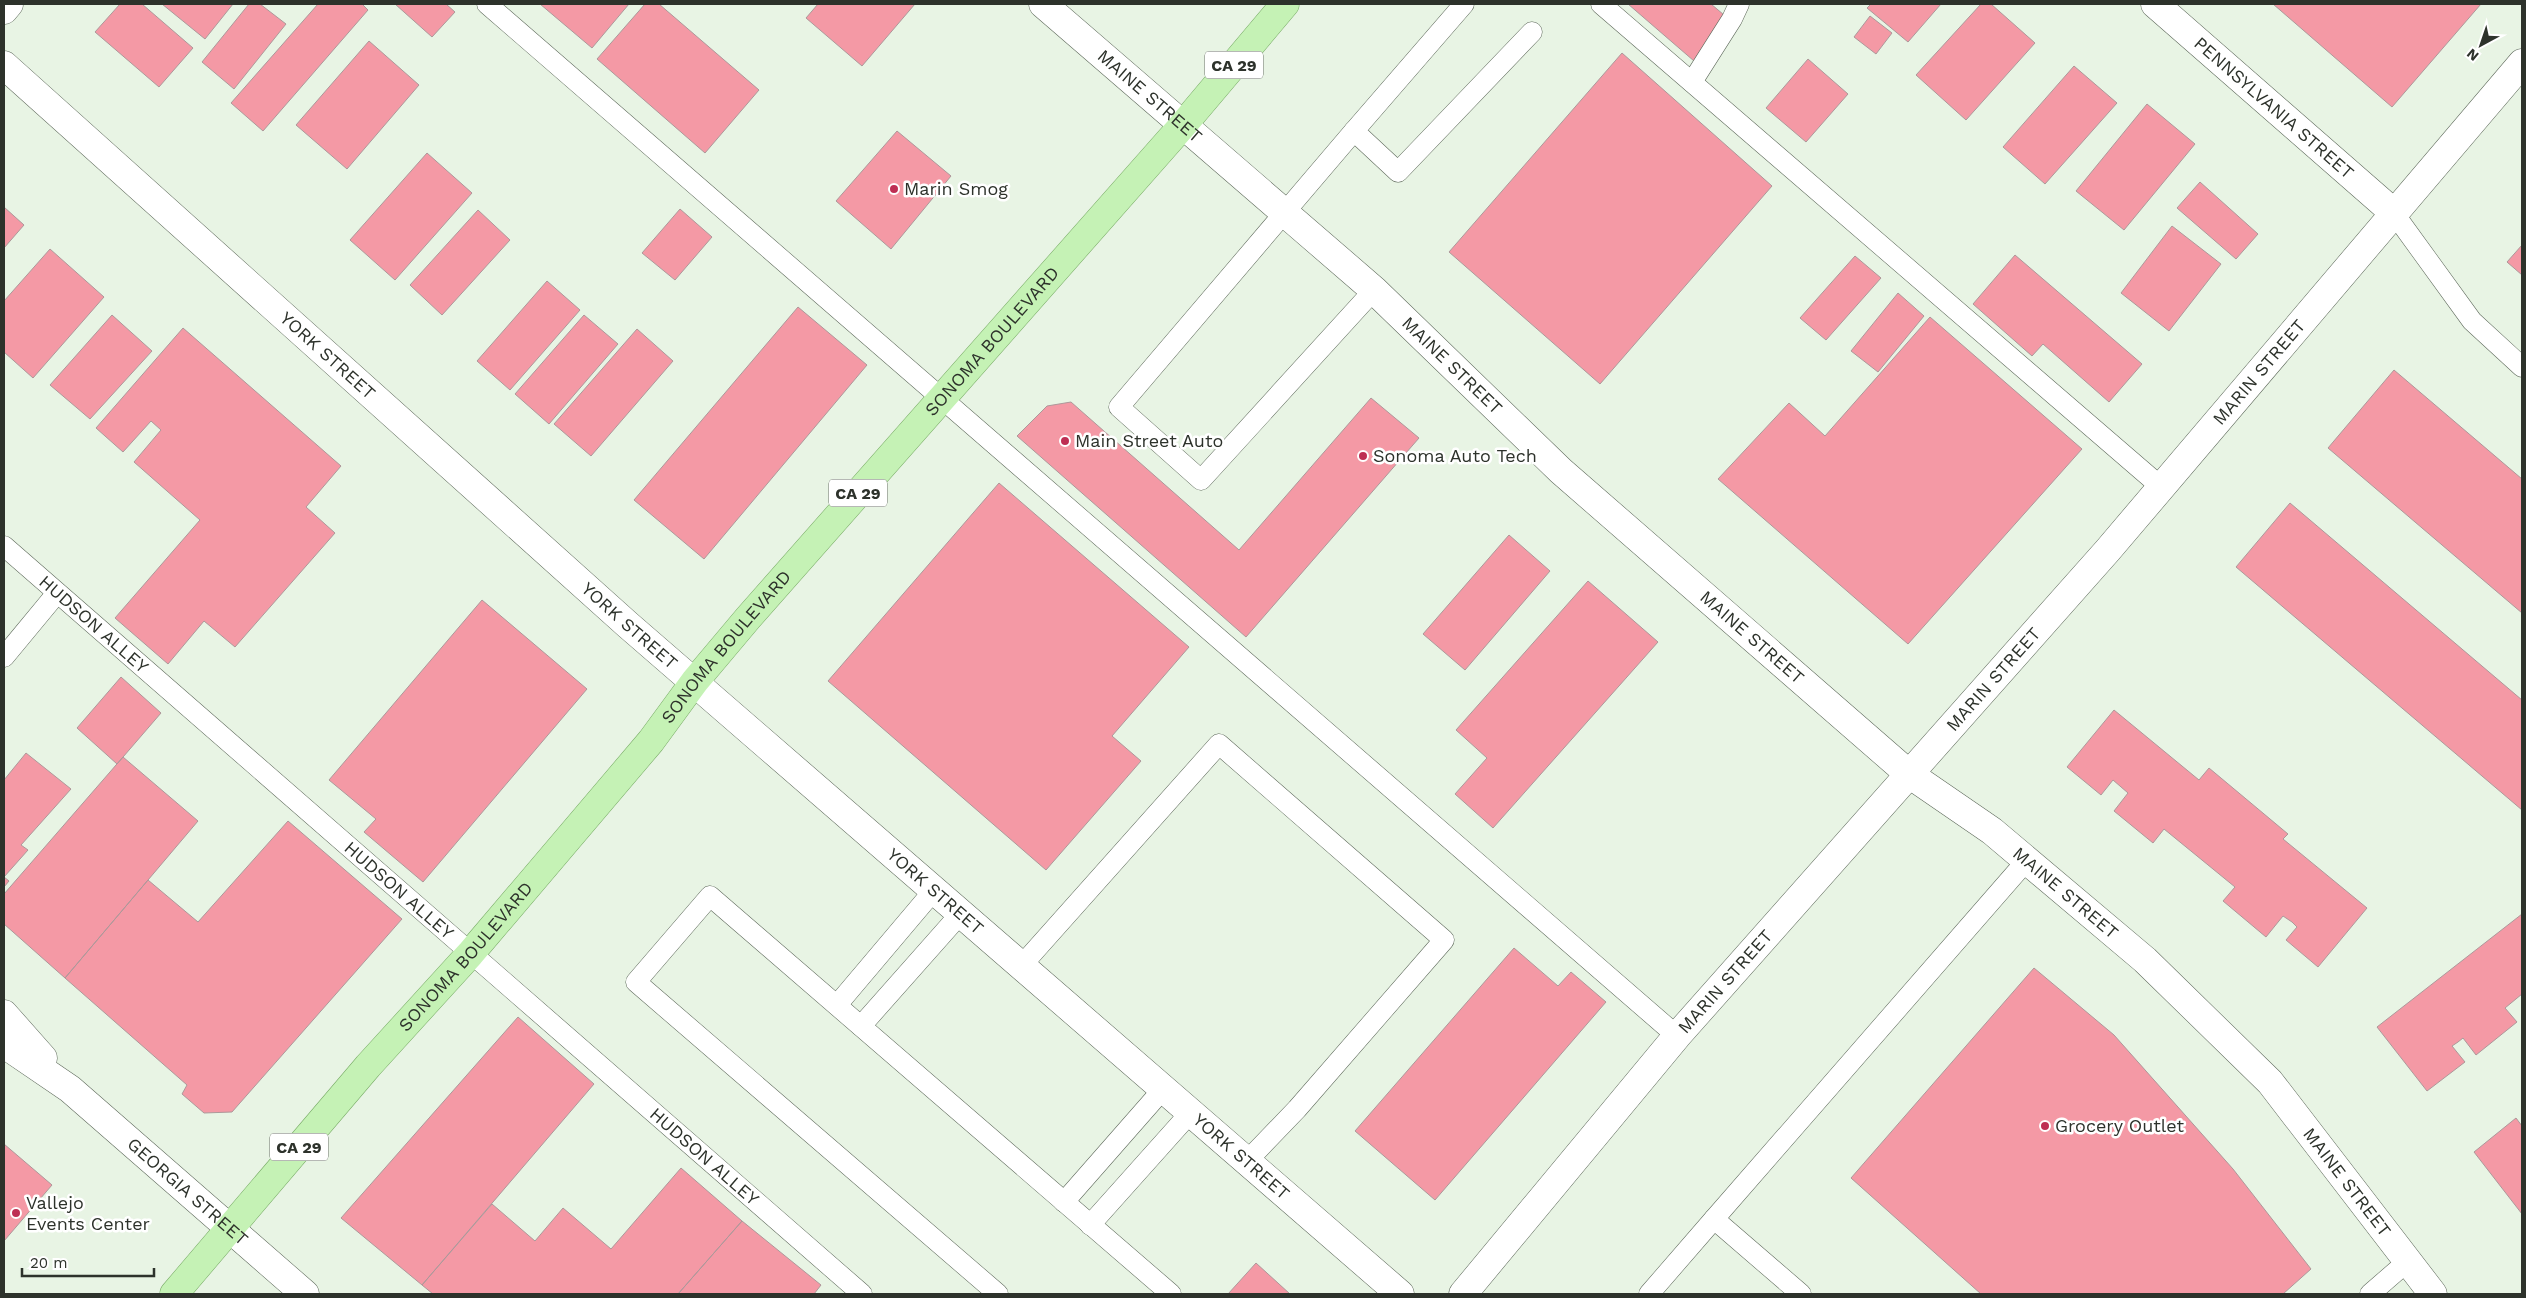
<svg xmlns="http://www.w3.org/2000/svg" width="2526" height="1298" font-family="'Work Sans',sans-serif">
	<style>
		.building { fill: #f499a5; stroke: #ad989a }
		.lines { fill: none; stroke-linecap: round; stroke-linejoin: round }
		.service-casing { stroke: #5e695b; stroke-width: 21 }
		.minor-casing { stroke: #5e695b; stroke-width: 29 }
		.tertiary-casing { stroke: #5e695b; stroke-width: 29 }
		.secondary-casing { stroke: #5e695b; stroke-width: 29 }
		.primary-casing { stroke: #77aa65; stroke-width: 29 }
		.service { stroke: #fff; stroke-width: 20 }
		.minor { stroke: #fff; stroke-width: 28 }
		.tertiary { stroke: #fff; stroke-width: 28 }
		.secondary { stroke: #fff; stroke-width: 28 }
		.primary { stroke: #c5f2b5; stroke-width: 28 }
		.poi-dot { fill: #be2e53; stroke: #fff; stroke-width: 2 }
		.labels { text-anchor: middle; stroke-width: 5; stroke-linejoin: round; paint-order: stroke }
		.shield { fill: #fff; stroke: #6c706b; stroke-width: 1 }
		.shield-label { font-size: 16px; font-weight: bold; fill: #2d322b }
		.street-label { font-size: 18px; fill: #2d322b; stroke: #fff }
		.poi-label { font-size: 18px; fill: #2d322b; stroke: #fff; text-anchor: start }
	</style>
	<rect width="100%" height="100%" fill="#e8f4e4"/>
	<path class="building" d="M120,4H142L193,48L159,87L95,32Z
		M162,4H233L205,39Z
		M249,4H260L286,24L234,89L202,62Z
		M318,4H362L368,10L263,131L231,103Z
		M395,4H446L455,12L432,37Z
		M540,4H629L592,48Z
		M645,4H659L759,90L705,153L597,59Z
		M818,4H915L862,66L806,18Z
		M1628,4H1711L1730,20L1694,61Z
		M1871,4H1941L1908,42L1867,8Z
		M1981,4H1991L2035,43L1966,120L1916,75Z
		M2273,4H2481L2392,107Z
		M1870,16L1892,33L1876,54L1854,37Z
		M369,41L419,85L347,169L296,125Z
		M1622,53L1772,186L1600,384L1449,252Z
		M1808,59L1848,94L1806,142L1766,108Z
		M2074,66L2117,103L2045,184L2003,147Z
		M2147,104L2195,144L2124,230L2076,191Z
		M897,131L951,176L891,249L836,201Z
		M427,153L472,193L395,280L350,240Z
		M2200,182L2258,234L2236,259L2177,208Z
		M4,207L24,225L4,248Z
		M680,209L712,237L675,280L642,253Z
		M478,210L510,240L442,315L410,285Z
		M2172,226L2221,264L2169,331L2121,293Z
		M2522,245V275L2507,262Z
		M50,249L104,297L33,378L4,352V301Z
		M2015,255L2142,364L2109,402L2043,344L2032,356L1973,304Z
		M1855,256L1881,278L1826,340L1800,318Z
		M547,281L580,310L510,390L477,361Z
		M1898,293L1924,316L1878,372L1851,351Z
		M798,307L867,365L704,559L634,500Z
		M112,315L152,351L90,419L50,385Z
		M584,315L618,344L549,424L515,394Z
		M1930,317L2082,449L1908,644L1718,479L1789,403L1825,436Z
		M183,328L341,466L306,507L335,533L235,647L204,621L168,664L115,618L200,520L134,462L161,430L151,421L123,452L96,428Z
		M637,329L673,361L591,456L554,424Z
		M2394,370L2522,479V613L2328,448Z
		M1371,398L1419,438L1246,637L1017,436L1047,406L1071,402L1239,550Z
		M999,483L1189,647L1112,736L1141,761L1046,870L828,681Z
		M2290,503L2522,700V810L2236,567Z
		M1509,535L1550,571L1465,670L1423,634Z
		M1588,581L1658,642L1493,828L1455,794L1487,758L1456,730Z
		M482,600L587,689L423,882L364,832L376,819L329,780Z
		M121,677L161,713L117,764L77,728Z
		M2114,710L2199,780L2209,768L2288,834L2283,839L2367,908L2318,967L2286,940L2297,927L2292,922L2283,916L2266,937L2223,901L2235,887L2164,829L2153,843L2114,811L2128,793L2113,780L2101,795L2067,767Z
		M26,753L71,789L21,845L28,850L4,877L9,881L4,887V780Z
		M123,757L198,821L65,978L4,924V894Z
		M288,821L402,919L232,1112L204,1113L182,1094L187,1085L65,978L148,880L198,922Z
		M2522,914V994L2505,1008L2517,1022L2476,1055L2463,1038L2458,1042L2452,1046L2465,1062L2427,1091L2377,1027Z
		M1514,948L1558,986L1571,972L1606,1002L1435,1200L1355,1131Z
		M2034,968L2114,1035L2233,1169L2311,1269L2283,1294H1981L1851,1178Z
		M518,1017L594,1084L422,1285L341,1218Z
		M2516,1118L2522,1126V1214L2474,1152Z
		M4,1144L52,1185L4,1241Z
		M681,1168L742,1221L678,1294H433L422,1285L492,1204L535,1241L563,1208L611,1249Z
		M742,1221L821,1285L814,1294H678Z
		M1256,1263L1290,1294H1228Z"/>
	<g class="lines">
		<defs>
			<g id="service">
				<path d="M487,4L1677,1036"/>
				<path d="M1464,4L1354,131L1398,172L1532,32"/>
				<path d="M1601,4L2160,486"/>
				<path d="M1692,82L1732,19L1739,4"/>
				<path d="M1354,131L1119,407L1201,480L1374,290"/>
				<path d="M2393,212L2472,321L2522,367"/>
				<path id="s1" d="M4,546L862,1294"/>
				<path d="M4,657L57,593"/>
				<path d="M1022,965L1219,744L1444,940L1297,1109L1248,1160"/>
				<path d="M837,1005L935,889"/>
				<path d="M861,1026L962,912"/>
				<path d="M1064,1202L1164,1088"/>
				<path d="M1714,1219L2028,859"/>
				<path d="M1090,1225L1191,1112"/>
				<path d="M998,1294L636,982L710,896L1171,1294"/>
				<path d="M1649,1294L1714,1219L1801,1294"/>
				<path d="M2370,1294L2408,1261"/>
			</g>
			<g id="minor">
				<path id="s2" d="M2155,4L2393,212"/>
				<path d="M4,10L9,4"/>
				<path id="s3" d="M4,65L628,625L1400,1294"/>
				<path id="s4" d="M1463,1294L1677,1036L2108,550L2522,63"/>
			</g>
			<g id="tertiary">
				<path id="s5" d="M1043,4L1374,290L1561,471L1909,774L1992,831L2145,960L2270,1082L2433,1294"/>
			</g>
			<g id="secondary">
				<path d="M4,1014L43,1058"/>
				<path id="s6" d="M4,1044L70,1089L305,1294"/>
			</g>
			<g id="primary">
				<path id="s7" d="M174,1294L368,1066L470,954L651,741L695,681L748,618L1183,125L1285,4"/>
			</g>
		</defs>
		<use href="#service" class="service-casing"/>
		<use href="#minor" class="minor-casing"/>
		<use href="#tertiary" class="tertiary-casing"/>
		<use href="#secondary" class="secondary-casing"/>
		<use href="#primary" class="primary-casing"/>
		<use href="#service" class="service"/>
		<use href="#minor" class="minor"/>
		<use href="#tertiary" class="tertiary"/>
		<use href="#secondary" class="secondary"/>
		<use href="#primary" class="primary"/>
	</g>
	<g class="poi-dot">
		<circle cx="894" cy="189" r="5"/>
		<circle cx="1065" cy="441" r="5"/>
		<circle cx="1363" cy="456" r="5"/>
		<circle cx="2045" cy="1126" r="5"/>
		<circle cx="16" cy="1213" r="5"/>
	</g>
	<g class="labels">
		<g class="shield">
			<rect x="1205" y="51.5" width="58" height="27" rx="4"/>
			<rect x="829" y="479.5" width="58" height="27" rx="4"/>
			<rect x="270" y="1133.5" width="58" height="27" rx="4"/>
		</g>
		<g class="shield-label">
			<text x="1234" y="71">CA 29</text>
			<text x="858" y="499">CA 29</text>
			<text x="299" y="1153">CA 29</text>
		</g>
		<g class="street-label">
			<text dy="6" stroke="none"><textPath href="#s5" startOffset="141">MAINE STREET</textPath></text>
			<text dy="6" stroke="none"><textPath href="#s2" startOffset="158">PENNSYLVANIA STREET</textPath></text>
			<text dy="6" stroke="none"><textPath href="#s7" startOffset="1256">SONOMA BOULEVARD</textPath></text>
			<text dy="6" stroke="none"><textPath href="#s3" startOffset="435">YORK STREET</textPath></text>
			<text dy="6" stroke="none"><textPath href="#s5" startOffset="546">MAINE STREET</textPath></text>
			<text dy="6" stroke="none"><textPath href="#s4" startOffset="1218">MARIN STREET</textPath></text>
			<text dy="6" stroke="none"><textPath href="#s1" startOffset="119">HUDSON ALLEY</textPath></text>
			<text dy="6" stroke="none"><textPath href="#s3" startOffset="840">YORK STREET</textPath></text>
			<text dy="6" stroke="none"><textPath href="#s5" startOffset="951">MAINE STREET</textPath></text>
			<text dy="6" stroke="none"><textPath href="#s7" startOffset="851">SONOMA BOULEVARD</textPath></text>
			<text dy="6" stroke="none"><textPath href="#s4" startOffset="812">MARIN STREET</textPath></text>
			<text dy="6" stroke="none"><textPath href="#s3" startOffset="1245">YORK STREET</textPath></text>
			<text dy="6" stroke="none"><textPath href="#s1" startOffset="524">HUDSON ALLEY</textPath></text>
			<text dy="6" stroke="none"><textPath href="#s5" startOffset="1356">MAINE STREET</textPath></text>
			<text dy="6" stroke="none"><textPath href="#s7" startOffset="446">SONOMA BOULEVARD</textPath></text>
			<text dy="6" stroke="none"><textPath href="#s4" startOffset="408">MARIN STREET</textPath></text>
			<text dy="6" stroke="none"><textPath href="#s3" startOffset="1650">YORK STREET</textPath></text>
			<text dy="6" stroke="none"><textPath href="#s1" startOffset="929">HUDSON ALLEY</textPath></text>
			<text dy="6" stroke="none"><textPath href="#s5" startOffset="1761">MAINE STREET</textPath></text>
			<text dy="6" stroke="none"><textPath href="#s6" startOffset="236">GEORGIA STREET</textPath></text>
		</g>
		<g class="poi-label">
			<text x="904" y="195">Marin Smog</text>
			<text x="1075" y="447">Main Street Auto</text>
			<text x="1373" y="462">Sonoma Auto Tech</text>
			<text x="2055" y="1132">Grocery Outlet</text>
			<text x="26" y="1209">Vallejo<tspan x="26" dy="21">Events Center</tspan></text>
		</g>
	</g>
	<rect width="2526" height="1298" fill="none" stroke="#2d322b" stroke-width="10"/>
	<g transform="translate(2481 45) rotate(220)" stroke="#ffffff" stroke-width="4" paint-order="stroke">
	<path d="M0-4L9 19L0 12L-9 19Z" fill="#2d322b"/>
	<text y="-8" font-size="14" font-weight="bold" text-anchor="middle" fill="#2d322b">N</text>
	</g>
	<path d="M22 1268v8h132v-8" fill="none" stroke="#2d322b" stroke-width="2.5"/>
	<text x="30" y="1268" font-size="15" fill="#2d322b" stroke="#ffffff" stroke-width="4" paint-order="stroke">20 m</text>
</svg>
